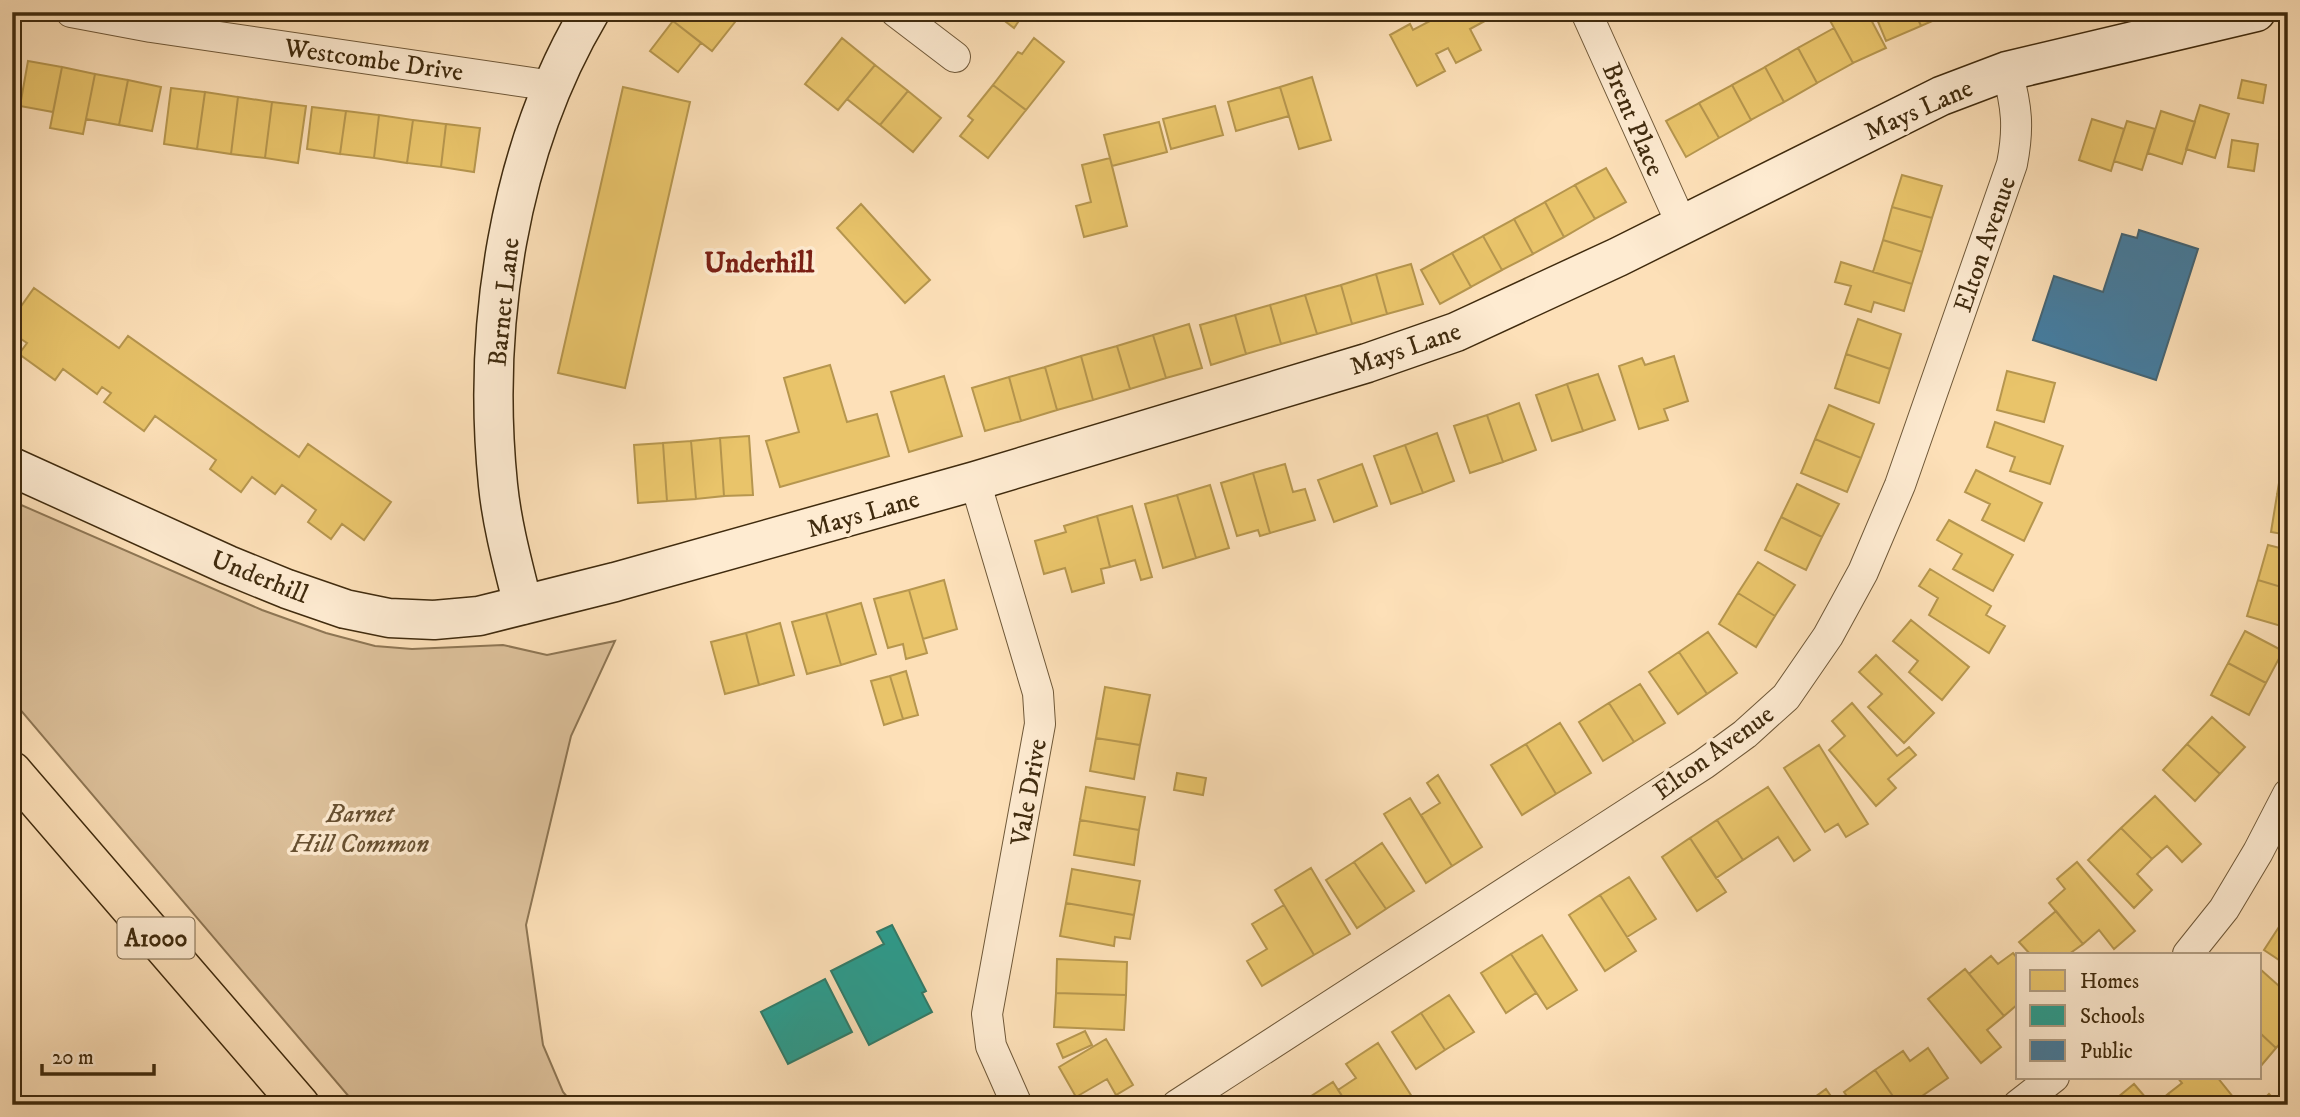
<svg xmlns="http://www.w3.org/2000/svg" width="2300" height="1117" font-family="'IM FELL DW Pica',serif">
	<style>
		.green { fill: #ddc19b; stroke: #8e7654; stroke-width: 2 }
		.homes { fill: #e9c46a; stroke: #b6964e; stroke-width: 2 }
		.schools { fill: #2a9d8f; stroke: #317b68; stroke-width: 2 }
		.public { fill: #457b9d; stroke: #446372; stroke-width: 2 }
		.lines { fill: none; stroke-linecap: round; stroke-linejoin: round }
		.street-casing { stroke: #6f5838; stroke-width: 32 }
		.secondary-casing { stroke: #402b0e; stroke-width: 41 }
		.primary-casing { stroke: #402b0e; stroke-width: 41 }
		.street { stroke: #feebd1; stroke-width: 30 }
		.secondary { stroke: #feebd1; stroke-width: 38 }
		.primary { stroke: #fde0b8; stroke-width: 38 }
		.labels { text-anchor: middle; stroke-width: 7; stroke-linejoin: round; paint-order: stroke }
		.shield { fill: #feebd1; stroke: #796548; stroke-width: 2 }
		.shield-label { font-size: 24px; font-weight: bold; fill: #402b0e }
		.street-label { font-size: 26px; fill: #402b0e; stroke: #feebd1 }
		.park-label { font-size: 26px; font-style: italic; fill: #675031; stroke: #feebd1 }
		.neighbourhood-label { font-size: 28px; font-weight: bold; fill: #7a1f14; stroke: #feebd1 }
	</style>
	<rect width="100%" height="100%" fill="#fde0b8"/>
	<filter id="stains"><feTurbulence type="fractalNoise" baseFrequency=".00286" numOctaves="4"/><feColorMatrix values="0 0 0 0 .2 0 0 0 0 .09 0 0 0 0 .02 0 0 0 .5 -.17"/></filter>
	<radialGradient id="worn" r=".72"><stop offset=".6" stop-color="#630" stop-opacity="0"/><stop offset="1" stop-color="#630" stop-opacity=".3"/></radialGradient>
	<path class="green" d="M12,501L262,610L326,633L375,646L412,649L503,645L547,655L615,641L571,736L526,925L543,1045L563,1092L574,1105H356L12,700Z"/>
	<path class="homes" d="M469,12H529L520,13L519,19Z
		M679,12H722L735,22L712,51L673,21Z
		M993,12H1025L1014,28Z
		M1447,12H1492L1494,16L1470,29L1481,50L1456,63L1448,48L1436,54L1445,71L1417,86L1390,35L1410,24L1413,30Z
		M1833,12H1867L1886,48L1853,63L1827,15Z
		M1874,12H1915L1921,26L1886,41Z
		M1915,12H1953L1921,26Z
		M1978,12H2003L1980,19Z
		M673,21L701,43L678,72L650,51Z
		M1834,28L1853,63L1817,83L1798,48Z
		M842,38L875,65L838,110L805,84Z
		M1034,38L1064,62L1026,110L993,85L1018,52L1022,54Z
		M1798,48L1817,83L1784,102L1765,67Z
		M28,61L62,67L53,112L20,106Z
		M875,65L908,91L880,125L847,99Z
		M62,67L95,74L83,134L50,128Z
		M1765,67L1784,102L1751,120L1732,85Z
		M95,74L128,80L119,125L86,119Z
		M1312,77L1331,140L1299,149L1280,87Z
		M128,80L161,87L152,131L119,125Z
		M2242,80L2266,85L2263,103L2238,98Z
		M993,85L1026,110L988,158L960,136L973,120L968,116Z
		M1732,85L1751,120L1719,138L1699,103Z
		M623,87L690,102L625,388L558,373Z
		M1280,87L1289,116L1236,131L1228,102Z
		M171,88L205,92L197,149L164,144Z
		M908,91L941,118L913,152L880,125Z
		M205,92L238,97L231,154L197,149Z
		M238,97L272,102L265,158L231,154Z
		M272,102L306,106L298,163L265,158Z
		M1699,103L1719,138L1686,157L1666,121Z
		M2200,105L2229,114L2215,158L2186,149Z
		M1215,106L1223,135L1171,149L1163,119Z
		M312,107L346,111L340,154L307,149Z
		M346,111L379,115L374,158L340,154Z
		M2161,111L2195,122L2182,164L2148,153Z
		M379,115L413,120L407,163L374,158Z
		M2092,119L2124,129L2111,171L2079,160Z
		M413,120L446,124L441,167L407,163Z
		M2127,121L2155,129L2142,170L2114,161Z
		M1159,122L1167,152L1112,166L1104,135Z
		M446,124L480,128L474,172L441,167Z
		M2232,140L2258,144L2254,171L2228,167Z
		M1110,158L1127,226L1084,237L1076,206L1091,202L1082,165Z
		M1606,168L1626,202L1595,219L1575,185Z
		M1902,175L1942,186L1932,218L1892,207Z
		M1575,185L1595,219L1564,237L1545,202Z
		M1545,202L1564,237L1533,254L1514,219Z
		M861,204L930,280L905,303L837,228Z
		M1892,207L1932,218L1922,252L1883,240Z
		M1514,219L1533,254L1502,270L1483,236Z
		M1483,236L1502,270L1471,287L1452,253Z
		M1883,240L1922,252L1912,284L1873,272Z
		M1452,253L1471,287L1440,304L1421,270Z
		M1841,262L1912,284L1904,311L1874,302L1871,312L1845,304L1851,286L1835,282Z
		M1411,264L1423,304L1387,314L1376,274Z
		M1376,274L1387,314L1352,324L1341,285Z
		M1341,285L1352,324L1317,334L1305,295Z
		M34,288L119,348L128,336L299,457L308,444L391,502L364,540L342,524L331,539L308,522L316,510L282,485L275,494L252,477L241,492L210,469L216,460L155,416L144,431L104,402L111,393L102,387L97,394L63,369L55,380L19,354L27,343L12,333V319Z
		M1305,295L1317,334L1281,344L1270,305Z
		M1270,305L1281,344L1246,354L1235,315Z
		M1235,315L1246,354L1211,365L1200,325Z
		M2288,315V350H2283Z
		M1858,319L1901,334L1890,369L1846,354Z
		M1189,324L1202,368L1166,378L1153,335Z
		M1153,335L1166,378L1130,389L1117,346Z
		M1117,346L1130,389L1093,400L1081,356Z
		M1846,354L1890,369L1879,403L1835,388Z
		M1081,356L1093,400L1057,410L1045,367Z
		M1674,356L1688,401L1664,409L1668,420L1639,429L1619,366L1642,358L1645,365Z
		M830,365L847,422L877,414L889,456L780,487L766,441L799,432L784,378Z
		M1045,367L1057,410L1021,421L1009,377Z
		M2007,371L2055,383L2044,422L1997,410Z
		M1598,374L1615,420L1583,431L1567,384Z
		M944,376L962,436L909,452L891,392Z
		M1009,377L1021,421L985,431L972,388Z
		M1567,384L1583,431L1552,441L1536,395Z
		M1519,403L1536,450L1503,462L1487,415Z
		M1829,405L1874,424L1861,458L1815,439Z
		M1487,415L1503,462L1470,473L1454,426Z
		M1995,422L2063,446L2050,484L2010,471L2015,457L1987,447Z
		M1437,433L1454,481L1423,493L1405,445Z
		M749,436L753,495L724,496L720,438Z
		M720,438L724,496L696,499L691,441Z
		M1815,439L1861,458L1847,492L1801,473Z
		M691,441L696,499L667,501L663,443Z
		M663,443L667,501L638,503L634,445Z
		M1405,445L1423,493L1391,504L1374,456Z
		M2283,459L2288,460V497L2277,495Z
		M1285,464L1293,492L1305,489L1315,520L1270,533L1253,473Z
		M1362,464L1377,506L1334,522L1318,480Z
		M1976,470L2042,503L2024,541L1982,520L1990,504L1965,492Z
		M1253,473L1270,533L1260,536L1258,530L1237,536L1221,483Z
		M1797,484L1839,504L1822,537L1781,517Z
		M1210,485L1229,548L1196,558L1177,495Z
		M1177,495L1196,558L1163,568L1145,504Z
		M2277,495L2288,497V535L2271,532Z
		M1132,506L1152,577L1141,580L1135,560L1110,567L1097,516Z
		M1097,516L1110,567L1101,569L1104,583L1072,592L1065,568L1044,574L1035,541L1066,532L1064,526Z
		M1781,517L1822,537L1806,570L1765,550Z
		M1949,520L2013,555L1993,591L1953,569L1962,554L1937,540Z
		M2268,545L2288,550V589L2258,580Z
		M1758,562L1795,585L1775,616L1738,593Z
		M1930,569L1991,606L1986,615L2005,626L1989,653L1929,615L1938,598L1919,586Z
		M944,580L957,629L923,639L909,590Z
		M2258,580L2288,589V628L2247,616Z
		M909,590L927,653L906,659L903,644L888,648L874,599Z
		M1738,593L1775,616L1756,647L1719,624Z
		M861,603L876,654L841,665L826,613Z
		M826,613L841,665L807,674L792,622Z
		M1911,620L1969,667L1942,700L1909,672L1918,661L1893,641Z
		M780,623L794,675L759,685L746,633Z
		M2245,631L2283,651L2266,683L2228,663Z
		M1708,632L1737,673L1707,694L1679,652Z
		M746,633L759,685L725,694L711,642Z
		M1679,652L1707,694L1678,714L1649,672Z
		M1876,655L1934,713L1904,743L1868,707L1882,694L1859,672Z
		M2228,663L2266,683L2249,715L2211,695Z
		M906,671L918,715L903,719L890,676Z
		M890,676L903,719L884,725L871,681Z
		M1640,684L1665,723L1634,742L1609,703Z
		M1105,687L1150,695L1140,745L1096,738Z
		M1609,703L1634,742L1603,761L1579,722Z
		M1852,703L1897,756L1909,747L1916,755L1888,779L1896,788L1876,806L1829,750L1845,736L1832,721Z
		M2212,717L2245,747L2220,774L2187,744Z
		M1560,723L1591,773L1556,794L1526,744Z
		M1096,738L1140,745L1134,779L1090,771Z
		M1526,744L1556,794L1522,815L1491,765Z
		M2187,744L2220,774L2195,801L2163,770Z
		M1819,745L1868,824L1846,837L1838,824L1825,832L1784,768Z
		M1177,773L1206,778L1203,795L1174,790Z
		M1438,775L1482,847L1452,866L1421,815L1440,803L1427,783Z
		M1086,787L1145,797L1139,830L1080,820Z
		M1768,787L1810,850L1794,861L1778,837L1743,860L1717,820Z
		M2155,796L2201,844L2182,862L2167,846L2152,859L2121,828Z
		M1410,798L1452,866L1426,883L1384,814Z
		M1080,820L1139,830L1134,865L1074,855Z
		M1717,820L1743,860L1716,878L1690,838Z
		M2121,828L2152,859L2137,874L2152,890L2134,908L2088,860Z
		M1690,838L1726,892L1697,911L1662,857Z
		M1382,843L1414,891L1386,909L1354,862Z
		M1354,862L1386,909L1357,928L1326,880Z
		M2077,862L2135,931L2114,949L2099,930L2083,944L2049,903L2065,889L2057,879Z
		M1311,868L1350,934L1314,955L1275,890Z
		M1072,869L1140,881L1134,915L1066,903Z
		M1629,877L1656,919L1627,937L1600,895Z
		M1600,895L1636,951L1605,971L1569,915Z
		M1066,903L1134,915L1130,939L1115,937L1114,946L1060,936Z
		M1284,905L1314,955L1262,986L1247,961L1267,949L1252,924Z
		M2056,911L2083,944L2069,954H2030L2019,942Z
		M2288,913V966L2264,950Z
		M1542,935L1577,990L1547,1009L1511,954Z
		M2013,953L2018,959V1004L2004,1016L1969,974L1991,956L1998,964Z
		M1511,954L1536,993L1506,1013L1481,973Z
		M1057,959L1127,962L1126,995L1056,993Z
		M1965,969L2004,1016L1987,1030L2001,1047L1981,1063L1928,999Z
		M2260,969L2288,994V1035L2276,1048L2260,1033Z
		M1056,993L1126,995L1124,1030L1054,1027Z
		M1449,995L1474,1032L1445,1050L1421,1013Z
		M1421,1013L1445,1050L1416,1069L1392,1032Z
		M1085,1031L1092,1045L1063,1058L1057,1044Z
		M2260,1033L2276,1048L2260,1067Z
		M1106,1039L1133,1085L1116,1095L1107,1079L1076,1097L1059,1067Z
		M1378,1043L1414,1100L1407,1105H1348L1338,1090L1356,1078L1346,1064Z
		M1928,1048L1948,1078L1909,1105H1899L1875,1070L1903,1051L1910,1061Z
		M1875,1070L1899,1105H1853L1844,1092Z
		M2177,1077H2217L2233,1097L2224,1105H2177L2168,1094L2182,1083Z
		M1333,1082L1348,1105H1308L1305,1100Z
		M2134,1084L2152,1105H2114L2112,1102Z
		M1826,1089L1837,1105H1804Z
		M2168,1094L2177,1105H2155Z
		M2269,1094L2280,1105H2258Z"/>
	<path class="schools" d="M892,925L926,991L922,993L932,1012L869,1045L831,971L884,944L877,932Z
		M825,979L852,1032L788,1064L761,1012Z"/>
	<path class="public" d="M2139,230L2198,249L2156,380L2033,340L2054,276L2103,292L2122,234L2137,238Z"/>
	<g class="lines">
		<defs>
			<path id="street" d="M71,12L151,27L553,86
				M896,12L955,57
				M1586,12L1682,225
				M975,481L1038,693L1040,724L987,1014L991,1046L1017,1105
				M2188,954L2224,909L2258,852L2288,794
				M1177,1105L1704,764L1745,734L1786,697L1828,636L1863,572L1900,485L2012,164C2019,128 2017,107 2007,71
				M2018,1105L2054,1077"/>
			<path id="secondary" d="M12,467L228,565L287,589L345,609L389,618L434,620L479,616L615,582L975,481L1367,363L1456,332L1618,257L1941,96L2007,71L2256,12
				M523,605C513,565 502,525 498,485C482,327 508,150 590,12"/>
			<path id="primary" d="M12,771L300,1105"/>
		</defs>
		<use href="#street" class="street-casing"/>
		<use href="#secondary" class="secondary-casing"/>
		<use href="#primary" class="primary-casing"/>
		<use href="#street" class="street"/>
		<use href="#secondary" class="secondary"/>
		<use href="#primary" class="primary"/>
	</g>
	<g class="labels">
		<rect class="shield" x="117.5" y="917.5" width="77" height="41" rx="5"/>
		<g class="shield-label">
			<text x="156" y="946">A1000</text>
		</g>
		<g class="street-label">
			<text transform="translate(374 59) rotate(8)" y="9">Westcombe Drive</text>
			<text transform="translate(1918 109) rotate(-24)" y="9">Mays Lane</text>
			<text transform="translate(1634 119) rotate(67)" y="9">Brent Place</text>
			<text transform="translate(1984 244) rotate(-71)" y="9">Elton Avenue</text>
			<text transform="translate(503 302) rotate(-84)" y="9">Barnet Lane</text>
			<text transform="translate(1405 348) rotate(-19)" y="9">Mays Lane</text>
			<text transform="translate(863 513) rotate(-16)" y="9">Mays Lane</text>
			<text transform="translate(260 576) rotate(22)" y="9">Underhill</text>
			<text transform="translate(1713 752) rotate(-36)" y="9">Elton Avenue</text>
			<text transform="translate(1028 792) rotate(-80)" y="9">Vale Drive</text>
		</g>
		<g class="park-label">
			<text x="360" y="822">Barnet<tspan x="360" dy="30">Hill Common</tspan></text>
		</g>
		<g class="neighbourhood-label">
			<text x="759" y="272">Underhill</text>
		</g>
	</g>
	<rect width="2300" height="1117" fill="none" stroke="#fde0b8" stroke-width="42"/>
	<rect x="14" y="14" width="2272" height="1089" fill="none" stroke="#402b0e" stroke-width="3.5"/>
	<rect x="21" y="21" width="2258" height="1075" fill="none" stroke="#402b0e" stroke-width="2"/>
	<rect x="2016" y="953" width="245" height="126" fill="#feebd1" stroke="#b29e83" stroke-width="2"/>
	<rect x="2030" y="970" width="35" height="21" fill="#e9c46a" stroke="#b29e83" stroke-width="2"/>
	<text x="2080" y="988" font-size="21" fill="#402b0e">Homes</text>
	<rect x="2030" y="1005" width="35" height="21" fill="#2a9d8f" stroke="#b29e83" stroke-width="2"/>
	<text x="2080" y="1023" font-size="21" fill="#402b0e">Schools</text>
	<rect x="2030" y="1040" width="35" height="21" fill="#457b9d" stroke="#b29e83" stroke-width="2"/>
	<text x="2080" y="1058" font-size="21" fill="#402b0e">Public</text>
	<path d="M42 1064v10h112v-10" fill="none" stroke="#402b0e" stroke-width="3.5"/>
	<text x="52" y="1064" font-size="21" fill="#402b0e" stroke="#feebd1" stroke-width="5" paint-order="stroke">20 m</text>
	<rect width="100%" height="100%" filter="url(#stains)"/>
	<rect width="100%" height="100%" fill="url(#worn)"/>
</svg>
